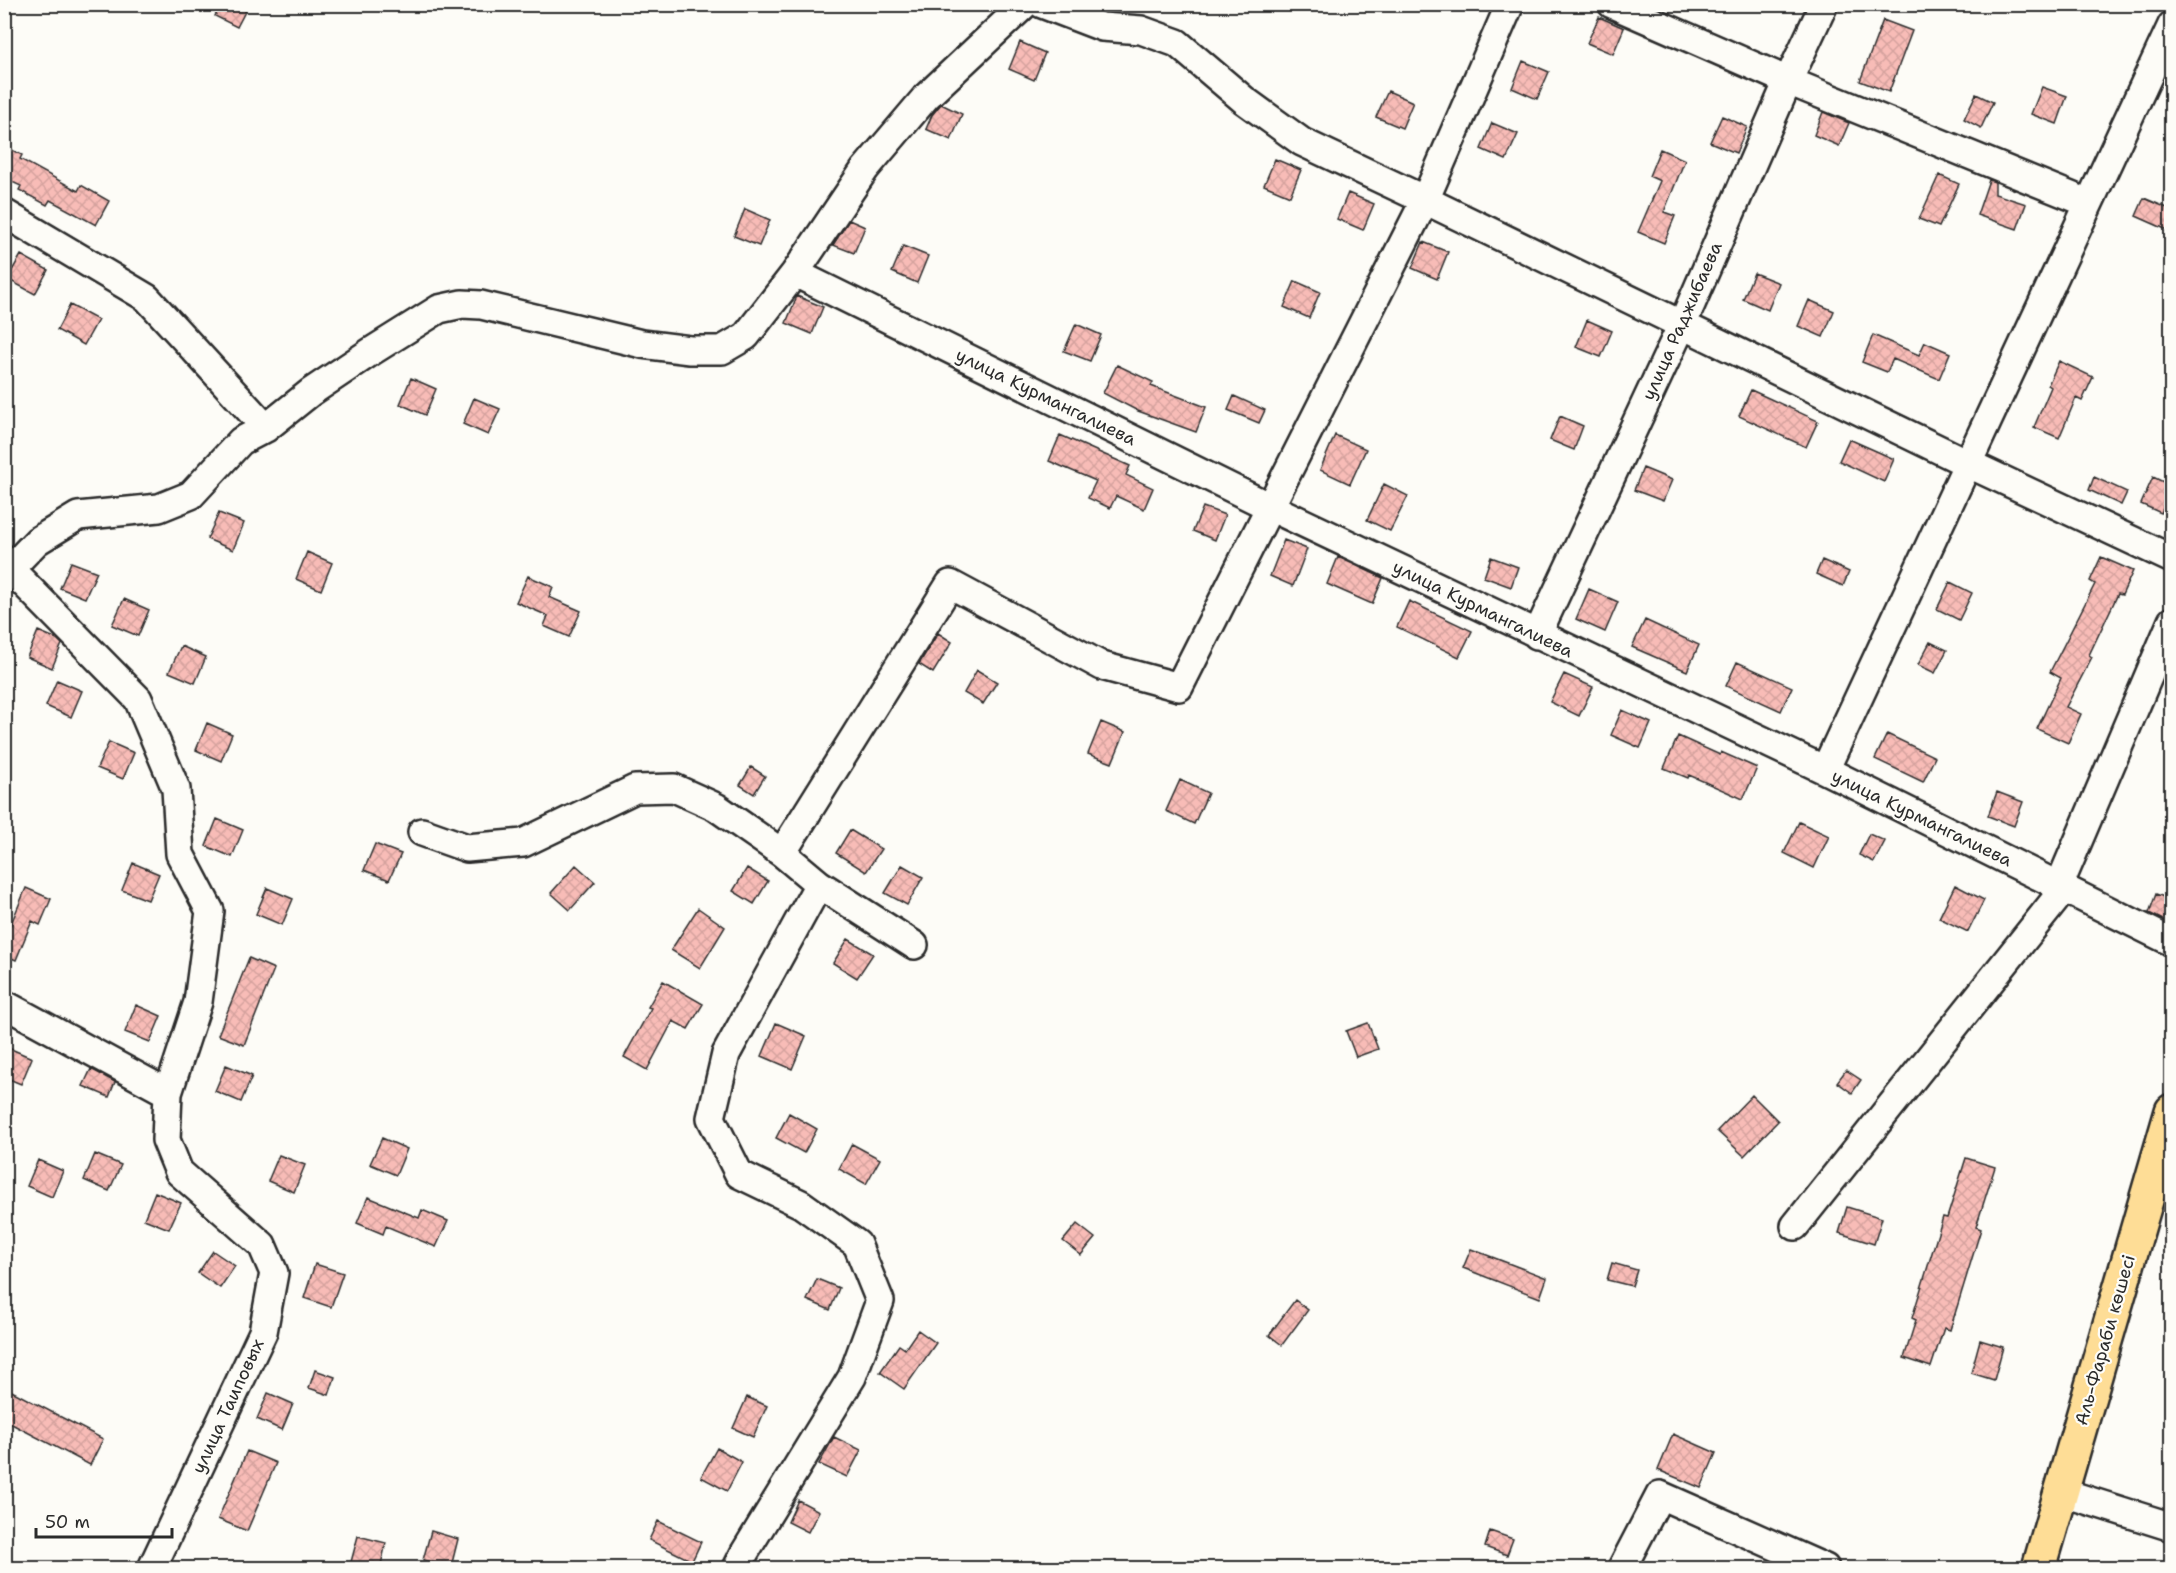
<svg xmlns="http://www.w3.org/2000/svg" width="2176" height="1573" font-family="'Shantell Sans',sans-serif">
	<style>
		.building { fill: url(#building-cross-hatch); stroke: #2b2b2b; stroke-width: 1.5 }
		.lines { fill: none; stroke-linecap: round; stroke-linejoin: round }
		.minor-casing { stroke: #2b2b2b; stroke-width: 32 }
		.major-casing { stroke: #2b2b2b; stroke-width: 38 }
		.minor { stroke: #fdfcf7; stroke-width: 27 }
		.major { stroke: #fedd96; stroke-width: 33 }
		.labels { text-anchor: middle; stroke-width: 4.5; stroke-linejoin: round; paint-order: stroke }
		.street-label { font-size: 18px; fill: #2b2b2b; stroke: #fdfcf7 }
	</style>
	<defs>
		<pattern id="building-cross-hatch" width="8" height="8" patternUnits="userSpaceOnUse" patternTransform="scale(1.5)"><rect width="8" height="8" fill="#f8bcb7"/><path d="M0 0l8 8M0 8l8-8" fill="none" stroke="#d5a29e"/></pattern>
	</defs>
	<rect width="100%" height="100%" fill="#fdfcf7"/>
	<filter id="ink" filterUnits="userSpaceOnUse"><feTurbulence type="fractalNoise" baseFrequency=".0167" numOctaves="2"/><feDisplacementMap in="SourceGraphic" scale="12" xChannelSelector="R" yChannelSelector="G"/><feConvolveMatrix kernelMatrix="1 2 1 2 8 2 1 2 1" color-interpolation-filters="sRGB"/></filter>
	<g filter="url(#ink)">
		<path class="building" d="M222,4H249L237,27L215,16Z
			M1599,17L1624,28L1613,54L1587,43Z
			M1883,20L1912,31L1889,92L1860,81Z
			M1020,42L1045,53L1034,80L1009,69Z
			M1523,61L1549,72L1537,99L1512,88Z
			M2042,87L2067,96L2057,124L2031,114Z
			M1388,91L1413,102L1402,128L1376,117Z
			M1976,94L1993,102L1981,128L1964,119Z
			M941,104L962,114L951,140L926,129L932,115Z
			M1823,112L1849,123L1839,146L1814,135Z
			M1722,116L1747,127L1736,153L1710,142Z
			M1492,123L1518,134L1506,160L1481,149Z
			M4,146L22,155L20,159L78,191L81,185L109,201L96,225L50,200L47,205L19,190L21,186L8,180L4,187Z
			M1660,149L1685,160L1664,212L1675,216L1664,243L1638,232L1660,181L1649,176Z
			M1275,159L1301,170L1290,196L1264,185Z
			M1939,175L1959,184L1939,227L1919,219Z
			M1989,180L1995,182V194L2026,204L2017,229L1977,215Z
			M1348,193L1374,204L1363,230L1337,219Z
			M2144,198L2172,210V232L2136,216Z
			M745,209L770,220L759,246L734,236Z
			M849,220L865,227L854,253L833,245Z
			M1423,242L1448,252L1437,279L1412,268Z
			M903,246L928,256L917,283L892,272Z
			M21,255L48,270L35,294L7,279Z
			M1754,273L1779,283L1768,310L1743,299Z
			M1295,281L1320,292L1309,318L1284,307Z
			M797,296L823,307L812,334L786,323Z
			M1809,300L1834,311L1823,337L1798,326Z
			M70,305L98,320L84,345L57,330Z
			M1587,320L1612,331L1601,357L1576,347Z
			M1076,324L1101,335L1090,361L1064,351Z
			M1873,335L1919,355L1925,342L1950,353L1939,379L1893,359L1887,372L1862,362Z
			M2059,361L2093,377L2082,401L2076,398L2059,438L2034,427L2051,387L2048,385Z
			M1117,365L1153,382L1151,386L1206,407L1196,432L1138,411L1103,393Z
			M411,378L436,389L425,415L400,404Z
			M1751,390L1818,421L1806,447L1739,416Z
			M1234,396L1265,410L1259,423L1228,410Z
			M474,398L500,409L488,435L463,424Z
			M1560,416L1583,426L1574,450L1550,440Z
			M1060,435L1130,466L1126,475L1153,488L1144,509L1116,496L1110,508L1088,498L1096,481L1049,461Z
			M1335,435L1366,449L1350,484L1320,470Z
			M1849,439L1894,459L1884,482L1839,461Z
			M1643,468L1672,480L1663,501L1634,490Z
			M2094,477L2127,492L2121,505L2089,490Z
			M2153,477L2172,486L2161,513L2141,504Z
			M1384,484L1408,496L1390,531L1367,520Z
			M1203,507L1225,515L1215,540L1193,531Z
			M219,513L244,523L233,550L207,539Z
			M1284,540L1307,549L1293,586L1270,576Z
			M307,552L332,563L321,590L296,579Z
			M1338,557L1383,578L1372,604L1327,584Z
			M1491,557L1518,567L1511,587L1484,577Z
			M2101,557L2133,571L2122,595L2118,594L2089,655L2092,657L2066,707L2081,714L2068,743L2037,729L2061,678L2050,672L2095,584L2090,581Z
			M1822,560L1849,572L1843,586L1816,574Z
			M71,562L97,572L85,598L60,588Z
			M528,576L553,587L549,597L581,611L569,637L544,626L548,616L516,602Z
			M1950,582L1972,593L1959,620L1937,609Z
			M1589,589L1618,602L1605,632L1576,619Z
			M124,599L149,610L138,636L112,625Z
			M1409,601L1472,631L1459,657L1397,627Z
			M1645,620L1699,645L1687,671L1632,647Z
			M38,631L57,639L62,644L52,668L27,657Z
			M938,633L952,642L933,673L919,664Z
			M1930,642L1947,650L1935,673L1918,665Z
			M181,646L206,657L195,683L169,672Z
			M1737,662L1792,687L1781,711L1726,686Z
			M977,670L997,682L983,704L964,693Z
			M1564,674L1593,687L1579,716L1550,702Z
			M57,680L82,691L71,717L46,706Z
			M1622,710L1651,723L1640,748L1611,735Z
			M1101,722L1125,732L1112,763L1088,754Z
			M207,723L232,734L221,761L196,750Z
			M1887,734L1935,757L1923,782L1875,759Z
			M1678,736L1720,755L1721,752L1757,768L1743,799L1689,775L1688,778L1664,768Z
			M109,742L134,753L123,779L97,768Z
			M751,767L765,776L754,794L740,785Z
			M1180,780L1208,793L1194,824L1166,811Z
			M1997,792L2023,802L2014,826L1988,816Z
			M217,819L243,830L232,857L206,846Z
			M1799,822L1829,836L1814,868L1784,853Z
			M850,830L881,849L866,872L836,853Z
			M1869,834L1885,841L1874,862L1859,855Z
			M375,844L401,854L389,880L364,870Z
			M133,863L159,874L148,900L122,890Z
			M576,865L595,882L570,910L551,893Z
			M902,865L923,877L907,905L885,893Z
			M747,868L768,881L754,904L733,891Z
			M1955,885L1984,900L1968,932L1939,918Z
			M26,888L51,899L40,925L32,921L16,960L4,955V924L10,926Z
			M267,888L293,899L282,925L256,914Z
			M2156,894L2172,900L2165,921L2149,913Z
			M698,908L725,927L700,968L671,950Z
			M848,939L873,954L857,978L833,963Z
			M249,958L274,969L244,1045L218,1035Z
			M663,981L703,1004L688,1029L673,1021L647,1070L624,1057L651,1008L648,1007Z
			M136,1005L161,1016L150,1042L125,1032Z
			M776,1023L806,1036L792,1069L762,1056Z
			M1368,1023L1378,1049L1356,1057L1346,1031Z
			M4,1046L32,1058L21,1084L4,1077Z
			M226,1065L252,1076L241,1102L215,1091Z
			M91,1069L115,1082L109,1097L83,1086Z
			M1846,1070L1861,1080L1852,1093L1837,1082Z
			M1752,1095L1778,1121L1744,1156L1717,1131Z
			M789,1113L817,1129L804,1153L776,1138Z
			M382,1138L407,1149L396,1175L370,1164Z
			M852,1144L880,1159L866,1184L839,1169Z
			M95,1154L121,1165L109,1191L84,1180Z
			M279,1155L305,1165L294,1192L268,1181Z
			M1966,1158L1995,1167L1976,1227L1981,1229L1950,1330L1944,1328L1931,1367L1904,1358L1916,1320L1912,1318L1943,1217L1947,1218Z
			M38,1160L63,1171L52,1197L27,1186Z
			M155,1192L181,1203L169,1229L144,1219Z
			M368,1197L419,1218L422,1210L448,1221L436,1247L386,1226L383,1234L357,1223Z
			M1847,1207L1882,1218L1874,1244L1839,1233Z
			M1077,1224L1095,1238L1081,1255L1063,1241Z
			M1471,1249L1547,1278L1540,1298L1463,1268Z
			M213,1251L235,1266L220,1288L198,1273Z
			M1612,1263L1637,1270L1632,1286L1607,1280Z
			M315,1264L343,1273L331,1307L304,1298Z
			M817,1279L839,1288L830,1310L807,1300Z
			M1295,1300L1308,1310L1282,1345L1269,1335Z
			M918,1330L936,1343L904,1389L880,1372L899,1345L905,1349Z
			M1980,1340L2003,1347L1994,1380L1971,1373Z
			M315,1370L335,1377L329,1395L309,1388Z
			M4,1387L103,1439L90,1465L4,1420Z
			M268,1393L293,1404L282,1430L257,1419Z
			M747,1397L767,1406L753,1437L733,1428Z
			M1673,1434L1716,1453L1701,1488L1658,1470Z
			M834,1437L861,1450L847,1477L819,1464Z
			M717,1448L742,1462L727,1491L701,1477Z
			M247,1451L276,1463L247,1531L218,1519Z
			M798,1500L819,1511L808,1532L788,1522Z
			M658,1521L701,1542L692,1561L649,1540Z
			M431,1531L458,1539L451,1567L423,1560Z
			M1490,1531L1513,1539L1507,1555L1485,1547Z
			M358,1536L386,1543L380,1569L351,1562Z"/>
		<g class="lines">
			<defs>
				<path id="minor" d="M1042,4L1102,27L1141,30L1177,43L1244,100L1302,142L1425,200L1967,463L2172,559
					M1612,4L1788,81L2088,203
					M4,213L147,298L266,428
					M795,273L1270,507L1825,770L2172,942
					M4,560L10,569L138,699L176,789L180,854L210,911L198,1002L168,1093L166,1140L179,1172L262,1245L274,1273L263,1332L152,1568
					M10,569L37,541L78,516L159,508L191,495L241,441L266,428L311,392L372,351L439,309L462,304L481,305L642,344L690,350H722L746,336L795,273L865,169L926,97L1025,4
					M1537,635L1682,325L1788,81L1824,4
					M1825,770L2172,25
					M422,832L467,848L523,843L635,789L674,788L716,807L782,853L819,884L914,945
					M782,853L950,584L1102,666L1179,687L1425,200L1510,4
					M2059,886L2172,621
					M4,1004L168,1093
					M1795,1226L2064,889
					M2061,1492L2172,1527
					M737,1568L745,1552L852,1377L880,1301L857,1244L801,1204L739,1174L711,1118L726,1054L819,884
					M1622,1568L1660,1495L1825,1568"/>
				<path id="major" d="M2039,1568L2172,1111"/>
			</defs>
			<use href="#minor" class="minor-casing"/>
			<use href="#major" class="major-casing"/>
			<use href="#minor" class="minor"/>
			<use href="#major" class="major"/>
		</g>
	</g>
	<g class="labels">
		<g class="street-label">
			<text transform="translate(1682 321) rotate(-66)" y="6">улица Раджибаева</text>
			<text transform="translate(1046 397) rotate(26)" y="6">улица Курмангалиева</text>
			<text transform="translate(1483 609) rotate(26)" y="6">улица Курмангалиева</text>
			<text transform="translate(1922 818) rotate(26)" y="6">улица Курмангалиева</text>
			<text transform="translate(2105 1340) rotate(-74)" y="6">Аль-Фараби көшесі</text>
			<text transform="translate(228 1406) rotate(-65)" y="6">улица Таиповых</text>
		</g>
	</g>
	<rect width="2176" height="1573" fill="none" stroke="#fdfcf7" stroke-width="24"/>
	<rect x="12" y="12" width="2152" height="1549" fill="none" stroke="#2b2b2b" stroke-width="2" filter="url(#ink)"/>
	<path d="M36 1528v9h136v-9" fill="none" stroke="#2b2b2b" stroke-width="3"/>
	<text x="45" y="1528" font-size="18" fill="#2b2b2b" stroke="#fdfcf7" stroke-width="4.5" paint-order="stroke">50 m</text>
</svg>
